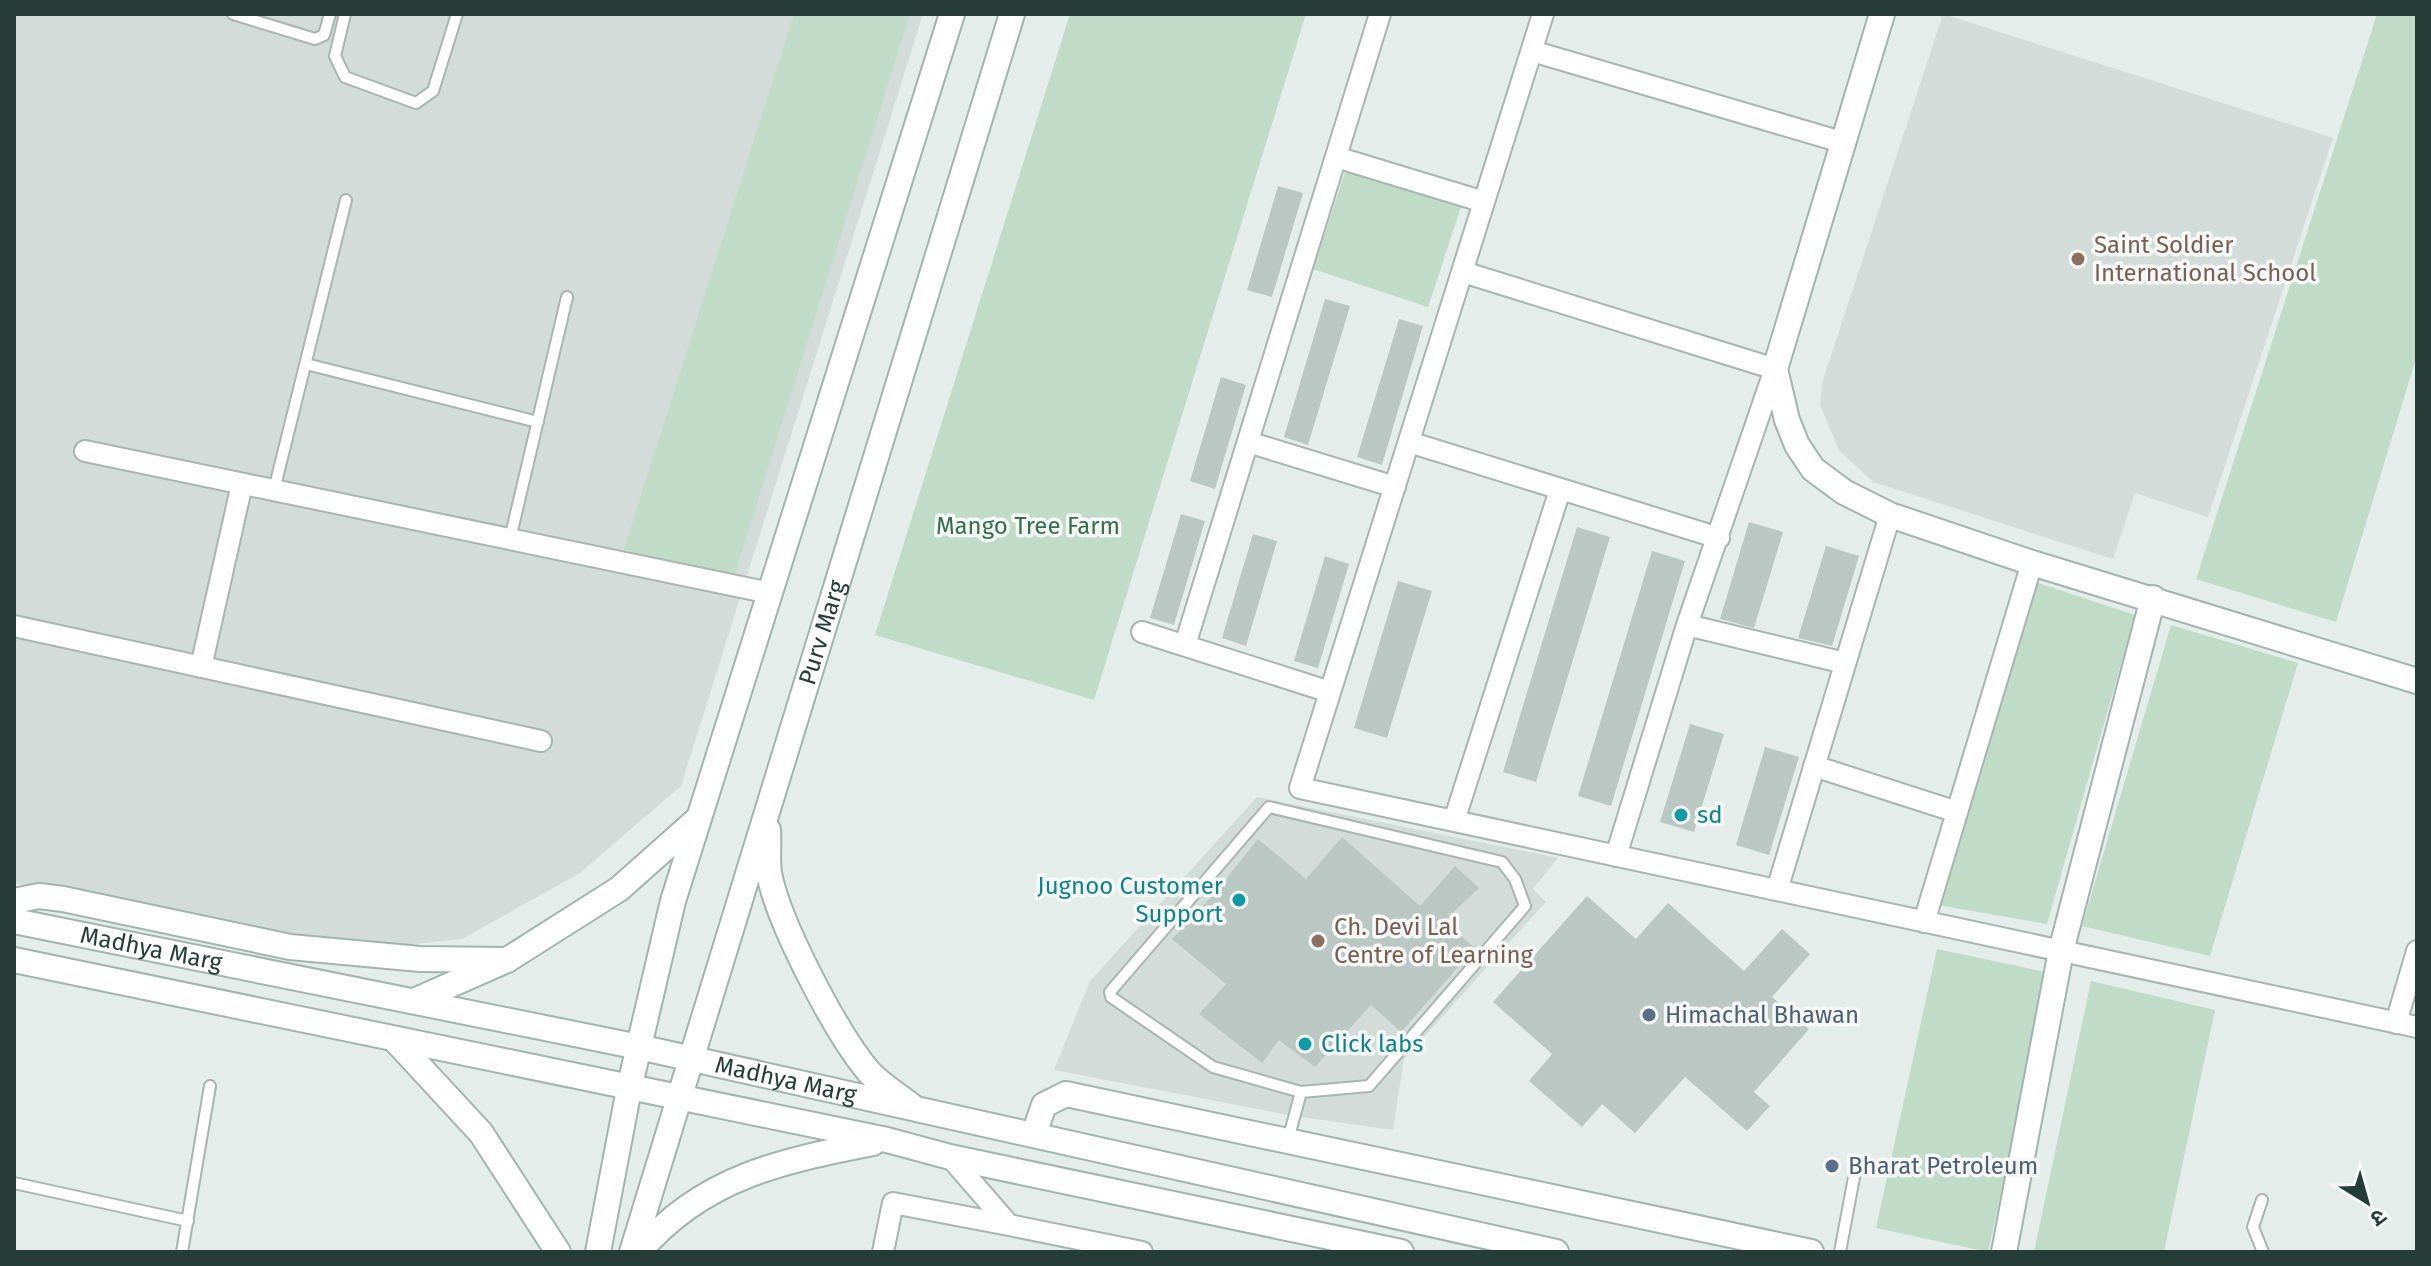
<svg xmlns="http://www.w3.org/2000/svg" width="2431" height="1266" font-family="'Fira Sans','Noto Sans Devanagari',sans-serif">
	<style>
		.built { fill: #d4dcd9 }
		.green { fill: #c1dbc9 }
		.building { fill: #bbc7c3 }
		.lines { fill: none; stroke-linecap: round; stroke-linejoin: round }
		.lane-casing { stroke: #a8b5b1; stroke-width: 14 }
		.street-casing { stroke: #a8b5b1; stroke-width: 24 }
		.secondary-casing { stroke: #a2b4ae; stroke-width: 28 }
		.lane { stroke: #fff; stroke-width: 10 }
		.street { stroke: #fff; stroke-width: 20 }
		.secondary { stroke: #fff; stroke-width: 24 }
		.education-dot { fill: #8d6e63; stroke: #f6f9f8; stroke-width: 3 }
		.culture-dot { fill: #0f9aa8; stroke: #f6f9f8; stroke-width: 3 }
		.service-dot { fill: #5c6f8a; stroke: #f6f9f8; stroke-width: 3 }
		.labels { text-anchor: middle; stroke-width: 7; stroke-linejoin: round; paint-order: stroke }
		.education-label { font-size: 24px; fill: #785e54; stroke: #f6f9f8; text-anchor: start }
		.park-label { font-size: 24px; fill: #356f4d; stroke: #f6f9f8 }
		.street-label { font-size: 24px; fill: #263d37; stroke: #f6f9f8 }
		.culture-label { font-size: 24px; fill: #0d838f; stroke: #f6f9f8; text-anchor: start }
		.service-label { font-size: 24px; fill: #4e5e75; stroke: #f6f9f8; text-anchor: start }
	</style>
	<rect width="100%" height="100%" fill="#e5edea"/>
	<path class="built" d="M14,14H923L681,786L580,873L462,939L350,951L14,883Z
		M1943,14L2333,138L2208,517L2135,493L2113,559L1873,482L1839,450L1820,405L1823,380Z
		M1257,797L1558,858L1533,889L1546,902L1404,1059L1393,1130L1294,1116L1054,1070L1090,981Z"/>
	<path class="green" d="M794,14H910L733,580L624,549Z
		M1070,14H1306L1094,700L875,635Z
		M2377,14H2417V355L2336,622L2196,579Z
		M1346,169L1461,207L1428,307L1313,269Z
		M2038,583L2135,615L2047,924L1938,905Z
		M2171,625L2298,663L2210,956L2082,926Z
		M1937,949L2050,973L1988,1252L1876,1228Z
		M2091,981L2215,1010L2164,1252H2034Z"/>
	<path class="building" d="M1278,186L1303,193L1272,297L1247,290Z
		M1325,299L1350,306L1308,445L1284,437Z
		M1399,319L1423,326L1382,465L1357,457Z
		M1221,377L1246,385L1215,489L1190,481Z
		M1181,514L1205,521L1174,625L1150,618Z
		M1749,522L1783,532L1754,628L1720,619Z
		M1577,527L1610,537L1536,782L1503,772Z
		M1253,534L1277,541L1246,646L1222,638Z
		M1826,546L1859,556L1832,646L1798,638Z
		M1652,551L1685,561L1611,806L1578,796Z
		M1325,556L1349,564L1318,668L1294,661Z
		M1398,581L1432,591L1387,738L1354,728Z
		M1690,724L1724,734L1694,832L1660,822Z
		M1765,747L1799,757L1769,855L1736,845Z
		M1342,837L1420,906L1455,866L1479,888L1444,921L1475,948L1401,1032L1371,1005L1315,1067L1279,1040L1262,1063L1199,1014L1226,984L1172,939L1213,895L1258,839L1306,879Z
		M1587,896L1636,939L1668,903L1744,971L1782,929L1810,954L1772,997L1809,1029L1754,1092L1770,1106L1747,1131L1685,1077L1635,1133L1602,1104L1582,1127L1529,1081L1552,1054L1493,1002Z"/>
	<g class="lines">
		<defs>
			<path id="lane" d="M233,14L315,39L324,35L330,14
				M345,14L335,56L345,77L416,103L433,91L457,14
				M306,364L538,422
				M274,490L346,200
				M510,539L567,297
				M1288,1140L1301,1092L1213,1067L1111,997L1110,992L1269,807L1502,862L1515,879L1525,906L1369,1086L1301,1092
				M14,1183L188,1221
				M2262,1200L2253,1227L2263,1252
				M182,1252L210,1086
				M1840,1252L1855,1172"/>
			<path id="street" d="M1543,14L1300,788L2417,1027
				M1532,51L1845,143
				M1336,157L1484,202
				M1463,272L1775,369L1687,625L1616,856
				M1248,442L1395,487
				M1409,442L1719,538
				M85,451L770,593
				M1687,625L1845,663
				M14,626L541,741
				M1142,632L1330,692
				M1185,645L1380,14
				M201,667L242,484
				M1814,766L1957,812
				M1454,821L1560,490
				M1777,890L1890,515
				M1924,922L2032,563
				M2396,1023L2417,951
				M950,1157L1009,1225L1142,1252
				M883,1252L893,1203L1009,1225"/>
			<g id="secondary">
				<path d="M1882,14L1775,369L1787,420L1797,445L1813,469L1844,492L1890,515L2032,563L2417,681"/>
				<path d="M768,830C769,844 767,859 769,873C778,922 836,1033 869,1072C881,1085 899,1096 913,1107"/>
				<path d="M14,901L39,896L63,899L290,947L420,959L507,960"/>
				<path id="s1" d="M14,921L639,1047L1556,1252"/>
				<path d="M14,960L887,1140L950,1157L1401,1252"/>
				<path d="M414,1001L507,960L619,889L699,818"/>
				<path d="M395,1040L481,1133L558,1252"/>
				<path d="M1034,1134L1044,1105L1066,1094L1811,1252"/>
				<path d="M598,1252L629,1089L673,901L952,14"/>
				<path id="s2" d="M632,1252L1012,14"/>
				<path d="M639,1252C702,1177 782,1161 873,1143"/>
				<path d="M2004,1252L2061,951L2153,598"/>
			</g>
		</defs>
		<use href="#lane" class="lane-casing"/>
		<use href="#street" class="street-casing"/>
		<use href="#secondary" class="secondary-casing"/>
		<use href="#lane" class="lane"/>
		<use href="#street" class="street"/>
		<use href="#secondary" class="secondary"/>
	</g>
	<g class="education-dot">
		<circle cx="2078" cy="259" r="8"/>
		<circle cx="1318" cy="941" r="8"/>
	</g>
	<g class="culture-dot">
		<circle cx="1681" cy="815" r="8"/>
		<circle cx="1239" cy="900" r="8"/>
		<circle cx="1305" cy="1044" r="8"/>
	</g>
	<g class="service-dot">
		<circle cx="1649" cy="1015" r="8"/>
		<circle cx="1832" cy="1166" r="8"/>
	</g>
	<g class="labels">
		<g class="education-label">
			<text x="2094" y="253">Saint Soldier<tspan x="2094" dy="28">International School</tspan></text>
			<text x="1334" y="935">Ch. Devi Lal<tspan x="1334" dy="28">Centre of Learning</tspan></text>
		</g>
		<g class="park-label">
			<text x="1028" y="534">Mango Tree Farm</text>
		</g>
		<g class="street-label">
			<text dy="8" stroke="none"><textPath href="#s2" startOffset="648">Purv Marg</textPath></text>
			<text dy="8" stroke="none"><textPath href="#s1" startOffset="140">Madhya Marg</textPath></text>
			<text dy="8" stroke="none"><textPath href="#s1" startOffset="788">Madhya Marg</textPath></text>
		</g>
		<g class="culture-label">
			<text x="1697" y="823">sd</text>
			<text x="1223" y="894" text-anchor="end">Jugnoo Customer<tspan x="1223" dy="28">Support</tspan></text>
			<text x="1321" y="1052">Click labs</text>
		</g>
		<g class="service-label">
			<text x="1665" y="1023">Himachal Bhawan</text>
			<text x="1848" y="1174">Bharat Petroleum</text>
		</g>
	</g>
	<rect width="2431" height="1266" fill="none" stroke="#263d37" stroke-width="32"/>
	<g transform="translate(2367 1202) rotate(143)" stroke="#f6f9f8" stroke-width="6" paint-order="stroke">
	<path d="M0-6L14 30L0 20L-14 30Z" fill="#263d37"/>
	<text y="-12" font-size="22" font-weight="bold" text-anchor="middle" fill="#263d37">उ</text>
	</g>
</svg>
